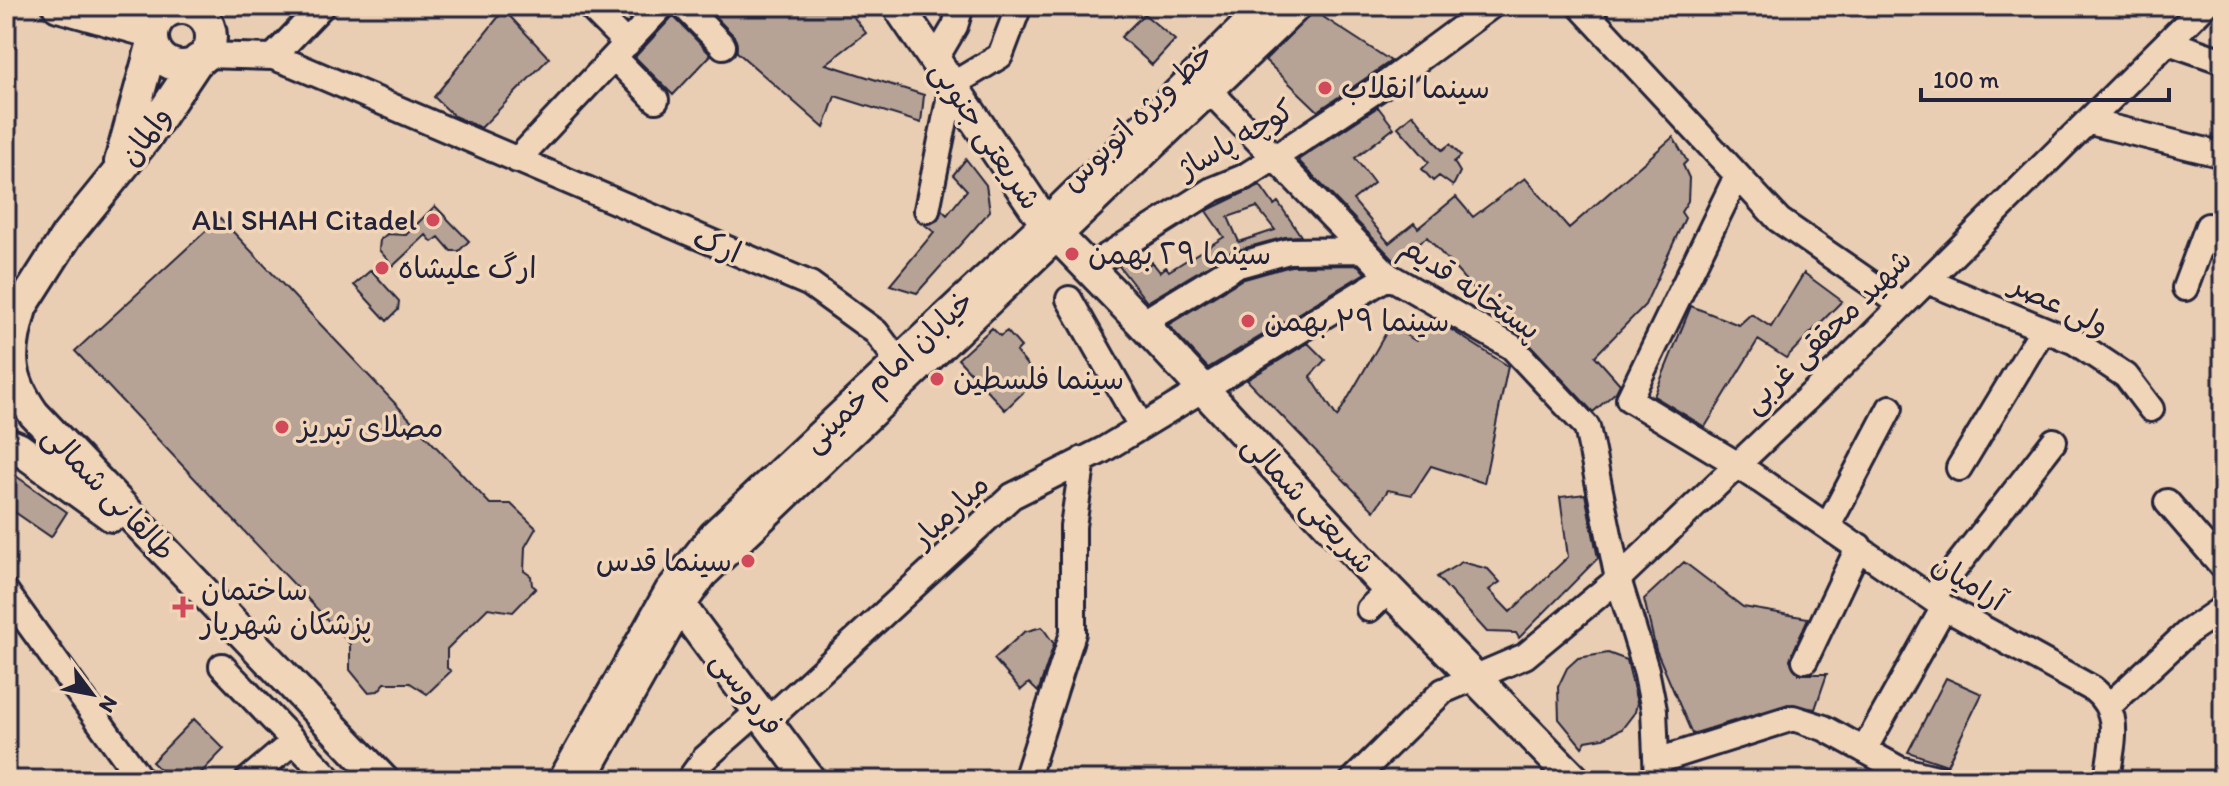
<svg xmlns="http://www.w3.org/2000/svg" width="2229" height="786" font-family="Itim,'Playpen Sans Arabic',sans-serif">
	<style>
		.building { fill: #b7a395; stroke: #22223b; stroke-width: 2; fill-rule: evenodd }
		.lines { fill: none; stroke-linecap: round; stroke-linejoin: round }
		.minor-casing { stroke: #22223b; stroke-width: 30 }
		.major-casing { stroke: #22223b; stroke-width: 36 }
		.minor { stroke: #f1d5b8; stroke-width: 24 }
		.major { stroke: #f1d5b8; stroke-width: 30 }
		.poi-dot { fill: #d1495b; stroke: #f1d5b8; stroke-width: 3 }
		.labels { text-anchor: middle; stroke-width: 7; stroke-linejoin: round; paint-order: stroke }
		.poi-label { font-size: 30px; fill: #22223b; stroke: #f1d5b8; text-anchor: start }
		.street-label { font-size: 30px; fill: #22223b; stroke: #f1d5b8 }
	</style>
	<rect width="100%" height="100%" fill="#e9ceb3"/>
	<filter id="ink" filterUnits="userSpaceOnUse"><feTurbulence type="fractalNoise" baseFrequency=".0125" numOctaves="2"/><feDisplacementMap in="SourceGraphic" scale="16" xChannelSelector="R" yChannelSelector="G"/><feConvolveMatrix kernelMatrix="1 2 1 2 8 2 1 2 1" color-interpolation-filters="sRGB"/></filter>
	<g filter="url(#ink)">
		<path class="building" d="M705,6H845L866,33L826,64L924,95L921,123L835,96L824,128L737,52L734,36Z
			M504,10L549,58L481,128L454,116L434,97Z
			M1314,11L1391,61L1318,111L1265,60Z
			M1144,14L1175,40L1152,65L1121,37Z
			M673,16L711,55L673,95L635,57Z
			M1378,107L1394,128L1355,158L1374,183L1353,200L1389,243L1414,223L1418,228L1456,197L1473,217L1525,178L1569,228L1673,137L1687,161L1683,165L1689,178L1688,201L1681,212L1685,218L1645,305L1595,356L1620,384L1616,392L1593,412L1523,337L1507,327L1427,237L1394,260L1298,160Z
			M1413,114L1442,150L1450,144L1461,156L1454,162L1460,172L1453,186L1439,176L1433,181L1422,169L1429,162L1398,127Z
			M966,159L986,185L990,211L917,293L890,285L934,232L925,225L938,220L942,210L947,215L967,190L953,175Z
			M1260,185L1274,205L1278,202L1301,236L1285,237L1231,252L1147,302L1119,266L1133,257L1143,270L1152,262L1160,272L1166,267L1169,271L1224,237L1206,211ZM1257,207L1275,230L1239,242L1228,217Z
			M435,206L469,241L459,251H451L439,237L432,242L426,235L393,266L379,250L380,240L387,234L406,235Z
			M220,218L490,504H511L536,528L525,547L524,571L531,576L532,585L536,588L513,612L488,608L447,649V668L451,671L427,694L410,683H385L378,691L368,692L350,670V644L75,351Z
			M1358,265L1365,273L1208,368L1168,325L1241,280L1291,266Z
			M371,270L399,301L398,310L387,321L354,285Z
			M1804,273L1842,301L1786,358L1758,340L1705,427L1654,396L1691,306L1739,325L1751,314L1771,327Z
			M1431,317L1508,366L1484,483L1431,466L1412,495L1388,490L1374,511L1247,380L1308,343L1325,360L1310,376L1337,417L1390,326L1416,341Z
			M992,328L1000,336L1007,331L1021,347L1016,352L1038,378L1005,410L958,359Z
			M6,469L67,512L51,537L6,506Z
			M1585,494L1598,558L1519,638L1516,633L1487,632L1437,577L1462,562L1488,569L1500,582L1489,590L1510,612L1568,557L1560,497Z
			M1684,562L1743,607L1808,618L1790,660L1799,674H1827L1815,709L1788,704L1692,734L1656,650L1644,599Z
			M1042,627L1054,644L1038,692L1029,683L1021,690L994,659L1024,632Z
			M1608,653L1627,660L1637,703L1635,712L1622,729L1603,738L1586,741L1582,747L1559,719L1558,687L1567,668L1578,658Z
			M1946,678L1982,694L1947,765L1908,752Z
			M194,719L224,749L194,780H171L152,762Z"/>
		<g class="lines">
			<defs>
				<path id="minor" d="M589,6L627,44
					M684,6L723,46
					M1581,7L1779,220L1902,305
					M2168,42L2223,61
					M204,55L273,57L295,65L810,284L876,332L897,360
					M273,57L322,6
					M614,57L656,100
					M935,60L955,26L961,6
					M1210,91L1389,276L1512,347L1587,427L1618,579L1646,670L1654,710L1657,780
					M2090,122L2223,155
					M517,160L662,6
					M1736,178L1629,399L1735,463L1944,607L2093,689C2124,714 2111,745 2107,780
					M927,210L952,85L1000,56L1019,6
					M1088,268L1212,190L1244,177L1274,158L1388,82L1491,6
					M1927,281L2075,342L2126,376L2151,409
					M2185,288L2208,226L2223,230
					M1069,299L1141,426
					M1142,323L1235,266L1289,251L1364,250
					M1959,468L2043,329
					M2167,502L2223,567
					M1828,526L1890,408
					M6,592L141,780
					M1932,598L2054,441
					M1369,609L1389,590
					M1805,660L1859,546
					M222,666L331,780
					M2110,705L2188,632L2223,608
					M768,720L1012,496L1103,450L1389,276
					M1864,750L1944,607
					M1657,761L1793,718L1824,728L1899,769L1945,780
					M248,780L294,741
					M584,780L682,607L704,576L1300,6
					M689,780L704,759L761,709
					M1026,780L1073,633V526L1083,459
					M1353,780L1443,691L1525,656L1618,579L1841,366L2204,6"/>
				<path id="major" d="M58,6L153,33
					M898,6L1046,224L1142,323L1389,590L1575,780
					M153 37a29 29 0 1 1 58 0a29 29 0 1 1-58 0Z
					M120,162L153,42
					M22,305C9,351 5,374 34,414L383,780
					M13,320L67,235L145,139L198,60
					M6,443L18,448L112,516
					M670,592L810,780
					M564,780L670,592L714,536L1046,224L1267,6"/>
			</defs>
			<use href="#minor" class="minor-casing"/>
			<use href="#major" class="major-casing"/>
			<use href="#minor" class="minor"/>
			<use href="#major" class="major"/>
		</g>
	</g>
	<g class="poi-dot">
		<circle cx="1325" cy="88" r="8"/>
		<circle cx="433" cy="220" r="8"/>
		<circle cx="1072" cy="254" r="8"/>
		<circle cx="382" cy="268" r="8"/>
		<circle cx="1248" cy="321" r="8"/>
		<circle cx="937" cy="379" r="8"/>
		<circle cx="282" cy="427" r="8"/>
		<circle cx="748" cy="561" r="8"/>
		<path d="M179 595h8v8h8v8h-8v8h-8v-8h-8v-8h8z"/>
	</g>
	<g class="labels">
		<g class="poi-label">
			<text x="1341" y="98">سینما انقلاب</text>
			<text x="417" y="230" text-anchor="end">ALI SHAH Citadel</text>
			<text x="1088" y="264">سینما ٢٩ بهمن</text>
			<text x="398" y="278">ارگ علیشاه</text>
			<text x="1264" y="331">سینما ۲۹ بهمن</text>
			<text x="953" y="389">سینما فلسطین</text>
			<text x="298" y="437">مصلای تبریز</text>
			<text x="732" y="571" text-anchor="end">سینما قدس</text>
			<text x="201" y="600">ساختمان<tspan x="201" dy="34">پزشکان شهریار</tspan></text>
		</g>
		<g class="street-label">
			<text transform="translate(1137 117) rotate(-44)" y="10">خط ویژه اتوبوس</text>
			<text transform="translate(986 135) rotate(56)" y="10">شریعتی جنوبی</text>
			<text transform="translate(145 136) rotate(-54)" y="10">والمان</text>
			<text transform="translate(1236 139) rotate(-30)" y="10">کوچه پاساژ</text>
			<text transform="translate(717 245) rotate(23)" y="10">ارک</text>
			<text transform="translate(1471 288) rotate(34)" y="10">پستخانه قدیم</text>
			<text transform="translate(2060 305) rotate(26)" y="10">ولی عصر</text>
			<text transform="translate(1827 331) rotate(-44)" y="10">شهید محققی غربی</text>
			<text transform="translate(888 371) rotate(-43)" y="10">خیابان امام خمینی</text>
			<text transform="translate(109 493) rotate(46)" y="10">طالقانی شمالی</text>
			<text transform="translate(1309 504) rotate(47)" y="10">شریعتی شمالی</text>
			<text transform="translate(950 511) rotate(-43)" y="10">میارمیار</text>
			<text transform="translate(1969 582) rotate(32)" y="10">آرامیان</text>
			<text transform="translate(747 693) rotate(53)" y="10">فردوسی</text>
		</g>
	</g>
	<rect width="2229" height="786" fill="none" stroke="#f1d5b8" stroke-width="32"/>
	<rect x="16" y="16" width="2197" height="754" fill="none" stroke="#22223b" stroke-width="3" filter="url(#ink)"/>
	<g transform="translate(92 694) rotate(122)" stroke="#f1d5b8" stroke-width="6" paint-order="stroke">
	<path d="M0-6L14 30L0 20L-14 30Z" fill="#22223b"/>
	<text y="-12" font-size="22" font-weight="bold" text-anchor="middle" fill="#22223b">N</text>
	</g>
	<path d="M1921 88v12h248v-12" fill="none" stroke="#22223b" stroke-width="4"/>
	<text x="1933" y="88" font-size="24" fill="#22223b" stroke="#f1d5b8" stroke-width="6" paint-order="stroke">100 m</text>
</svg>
